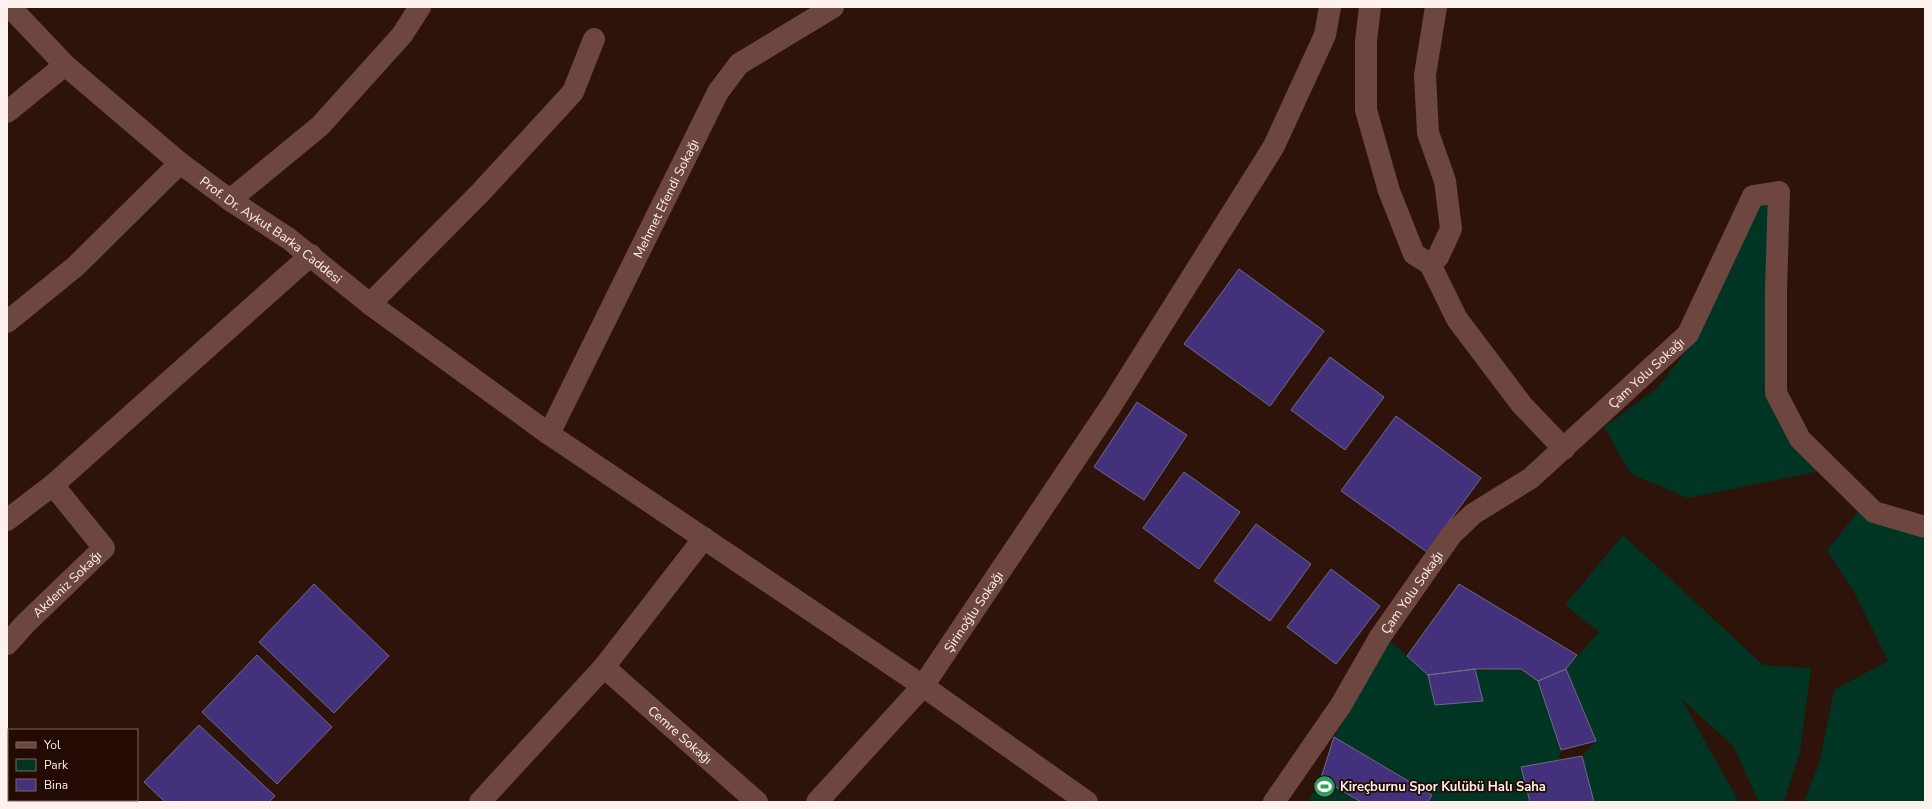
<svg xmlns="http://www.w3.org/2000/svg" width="1932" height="809" font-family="'Nunito Sans',sans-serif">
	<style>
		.green { fill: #003524 }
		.building { fill: #43317c; stroke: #6f6b89 }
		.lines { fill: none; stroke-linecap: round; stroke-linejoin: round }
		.minor { stroke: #6d473f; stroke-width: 22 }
		.labels { text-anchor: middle; stroke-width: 3.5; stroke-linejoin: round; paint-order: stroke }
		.street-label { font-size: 13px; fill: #fdf1ed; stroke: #230a02 }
		.poi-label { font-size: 13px; font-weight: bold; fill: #fdf1ed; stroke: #230a02; text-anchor: start }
	</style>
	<rect width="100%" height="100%" fill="#2d1309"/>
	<path class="green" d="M1776,196L1771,394L1825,470L1688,498L1631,474L1604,427L1657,388L1701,333L1725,270L1756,200Z
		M1862,507L1925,533V802H1804L1820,760L1834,690L1888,661L1854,592L1827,550Z
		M1623,535L1763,665L1811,668L1800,752L1784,802H1759L1733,746L1681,698L1739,802H1594L1582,756L1596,741L1566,669L1599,632L1565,605Z
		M1390,641L1428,675L1435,705L1482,701L1475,671L1521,669L1538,681L1561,750L1559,760L1521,767L1530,802H1428L1432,794L1334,737Z
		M1321,778L1361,802H1308Z"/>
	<path class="building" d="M1239,269L1324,331L1270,406L1184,344Z
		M1330,357L1384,397L1345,450L1291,410Z
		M1137,402L1187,435L1144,500L1094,467Z
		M1396,416L1481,478L1427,552L1341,491Z
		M1184,472L1240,512L1199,569L1143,528Z
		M1256,524L1311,564L1270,621L1214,581Z
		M1331,569L1380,606L1336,664L1287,627Z
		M314,584L389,656L334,713L259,642Z
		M1459,584L1577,655L1566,669L1538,681L1521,669H1475L1428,675L1407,656Z
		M257,655L332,727L277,784L202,712Z
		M1475,669L1483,701L1435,705L1428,675Z
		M1566,669L1596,741L1561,750L1538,681Z
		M199,725L275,796L269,802H165L144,782Z
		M1334,737L1432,795L1428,802H1361L1321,778Z
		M1582,756L1594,802H1530L1521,767Z"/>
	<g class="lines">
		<g class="minor">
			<path id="s1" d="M10,7L65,65L180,163L230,200L289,239L370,304L549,434L923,686L1087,802"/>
			<path d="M1370,7L1366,41V110L1389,191L1414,254L1430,264L1438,257L1451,229L1445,181L1428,133L1425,75L1436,7"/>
			<path d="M7,112L65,65"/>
			<path d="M230,200L320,126L402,35L420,7"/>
			<path d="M1430,264L1457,319L1522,405L1564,449"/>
			<path d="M370,304L481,192L573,92L594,39"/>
			<path d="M7,322L76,266L180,163"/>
			<path id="s2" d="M549,434L718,92L739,64L833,7"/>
			<path d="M7,520L53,485L311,255"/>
			<path id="s3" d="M7,644L26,623L104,548L53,485"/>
			<path id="s4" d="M604,667L757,802"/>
			<path d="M90,802L92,800"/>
			<path d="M480,802L604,667L704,538"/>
			<path id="s5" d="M817,802L923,686L1111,406L1274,146L1325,35L1330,7"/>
			<path id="s6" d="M1274,802L1341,705L1380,637L1452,534L1473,514L1531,478L1688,334L1753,196L1779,192L1776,291V393L1800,439L1874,512L1925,527"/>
		</g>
	</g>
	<defs>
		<symbol id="stadium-disc" viewBox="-11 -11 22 22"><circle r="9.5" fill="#2e9e5b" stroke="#230a02"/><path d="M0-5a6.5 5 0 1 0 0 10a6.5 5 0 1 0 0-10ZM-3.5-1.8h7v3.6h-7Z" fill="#fff"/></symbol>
	</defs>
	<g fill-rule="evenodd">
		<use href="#stadium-disc" x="1312" y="774" width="25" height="25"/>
	</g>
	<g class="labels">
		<g class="street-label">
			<text dy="5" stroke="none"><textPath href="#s2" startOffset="263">Mehmet Efendi Sokağı</textPath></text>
			<text dy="5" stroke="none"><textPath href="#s1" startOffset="344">Prof. Dr. Aykut Barka Caddesi</textPath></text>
			<text dy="5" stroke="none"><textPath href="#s6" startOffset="575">Çam Yolu Sokağı</textPath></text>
			<text dy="5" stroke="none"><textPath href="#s3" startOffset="85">Akdeniz Sokağı</textPath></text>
			<text dy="5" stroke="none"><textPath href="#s6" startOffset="251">Çam Yolu Sokağı</textPath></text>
			<text dy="5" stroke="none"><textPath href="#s5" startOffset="247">Şirinoğlu Sokağı</textPath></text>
			<text dy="5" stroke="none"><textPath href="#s4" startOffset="102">Cemre Sokağı</textPath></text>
		</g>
		<g class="poi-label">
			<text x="1340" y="791">Kireçburnu Spor Kulübü Halı Saha</text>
		</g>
	</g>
	<rect width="1932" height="809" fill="none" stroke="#fdf1ed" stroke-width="16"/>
	<rect x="8" y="729" width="130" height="72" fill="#230a02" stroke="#7a6660"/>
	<rect x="16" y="742" width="20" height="6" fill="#6d473f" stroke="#7a6660"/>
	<text x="44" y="749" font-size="12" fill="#fdf1ed">Yol</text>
	<rect x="16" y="759" width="20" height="12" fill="#003524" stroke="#7a6660"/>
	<text x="44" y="769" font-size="12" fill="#fdf1ed">Park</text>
	<rect x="16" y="779" width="20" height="12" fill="#43317c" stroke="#7a6660"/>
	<text x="44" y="789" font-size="12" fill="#fdf1ed">Bina</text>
</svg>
